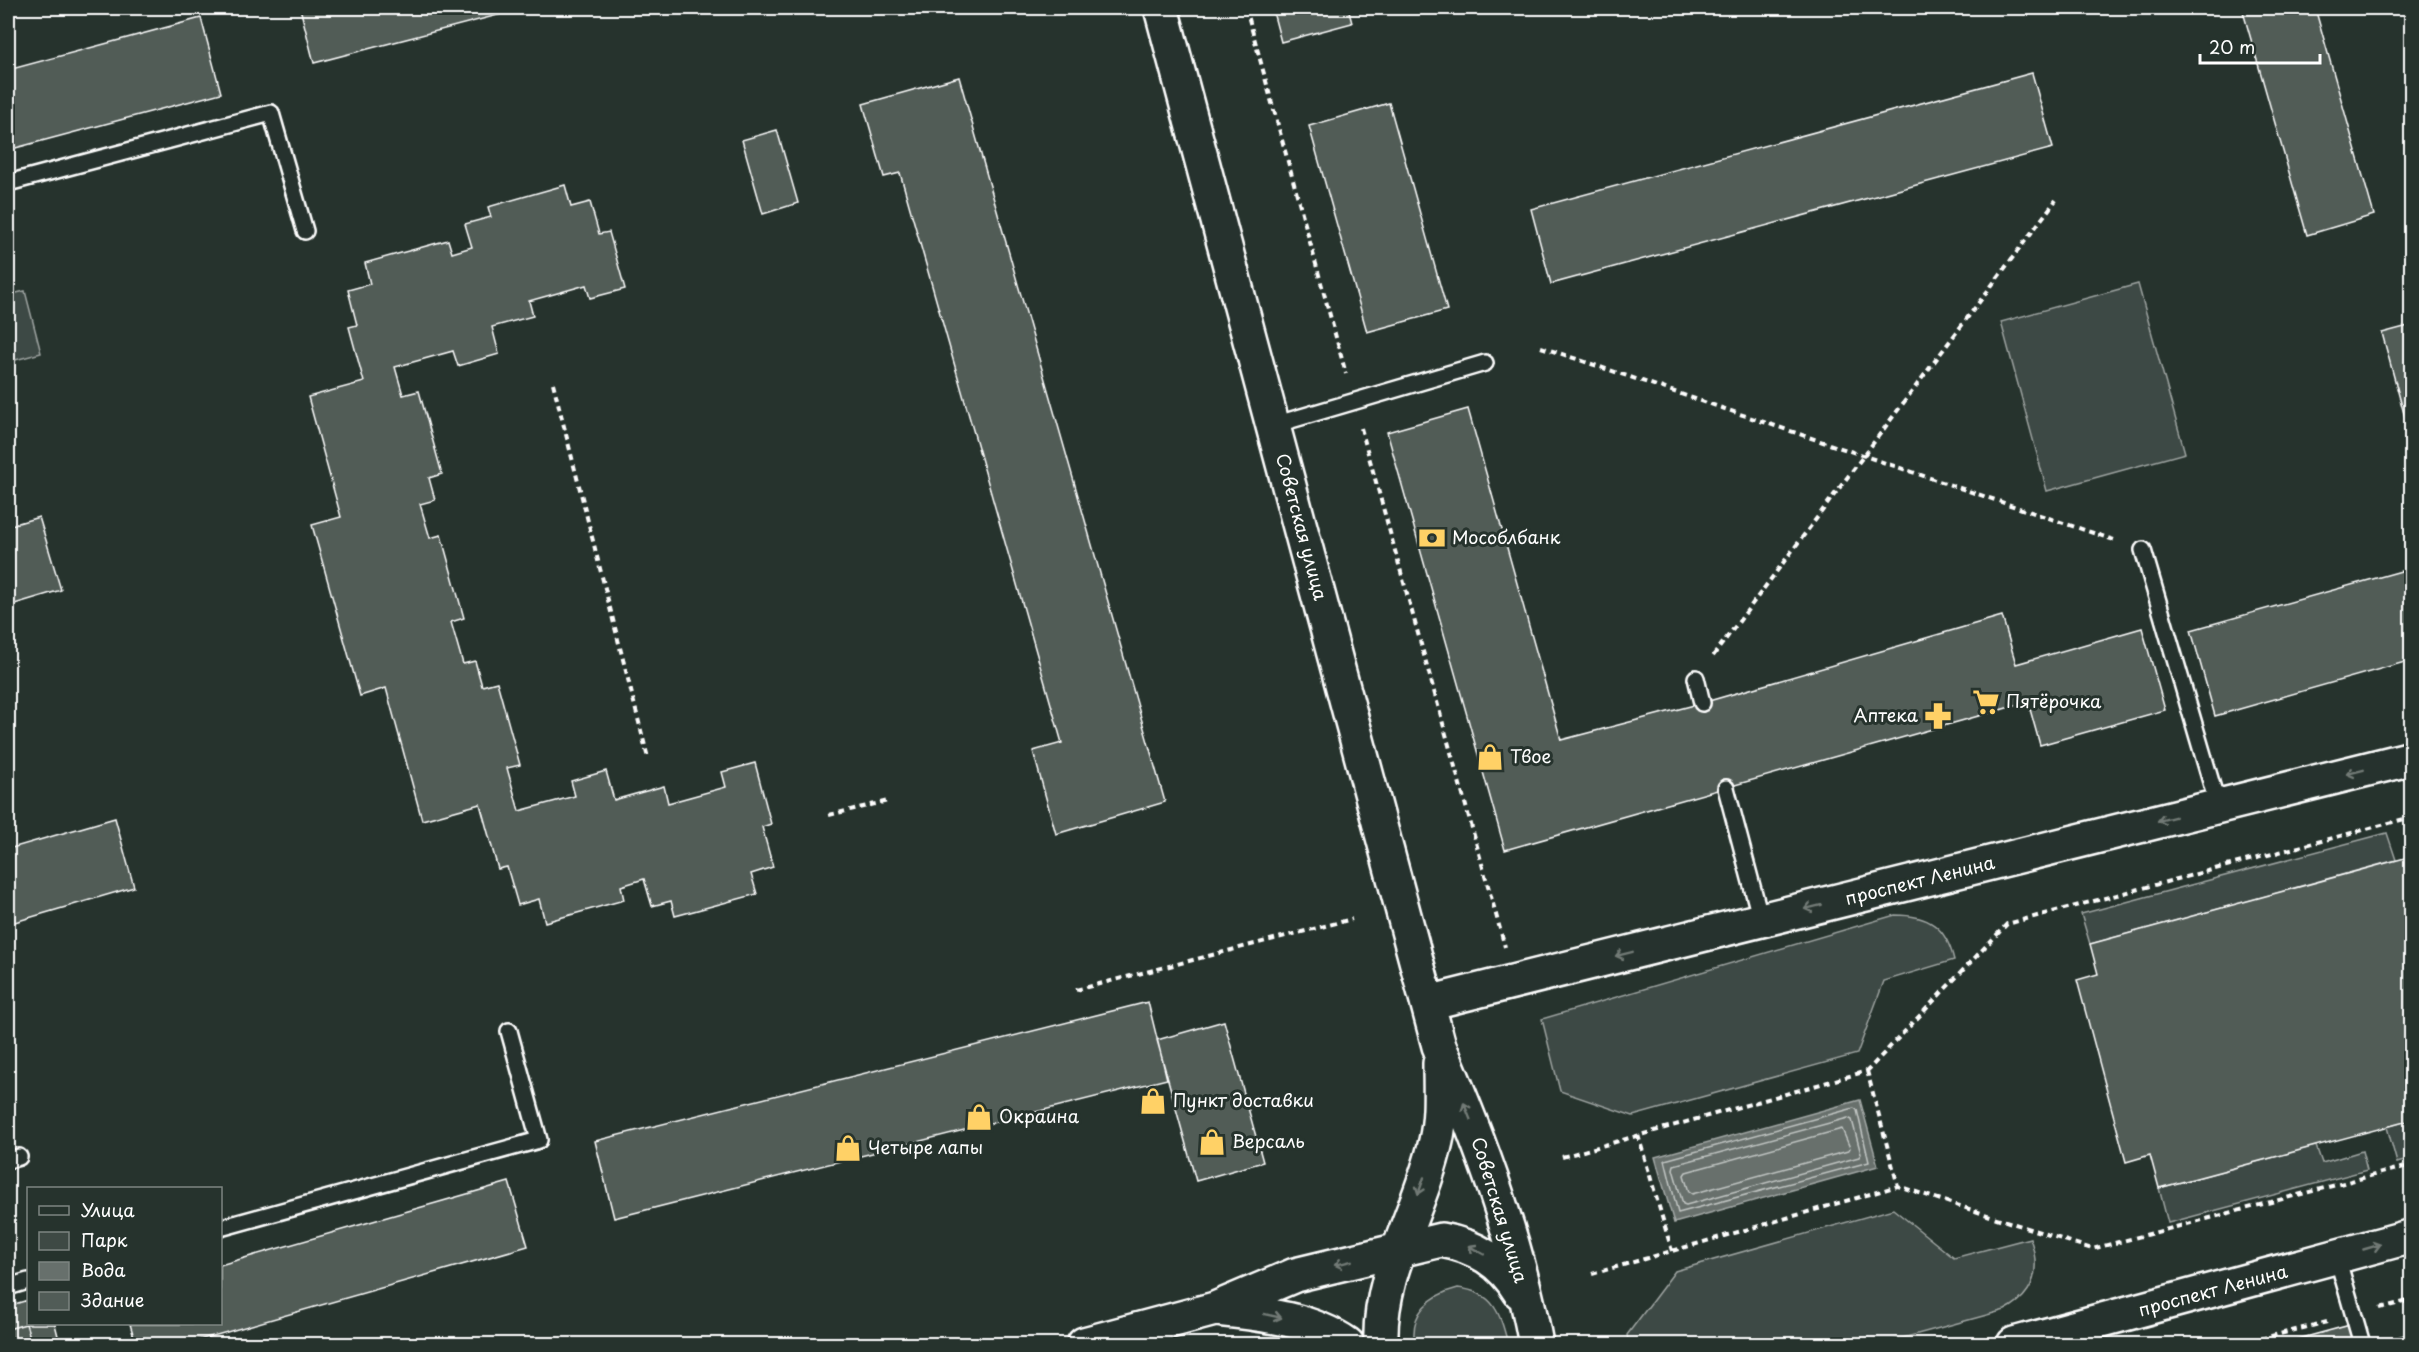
<svg xmlns="http://www.w3.org/2000/svg" width="2419" height="1352" font-family="'Playpen Sans',sans-serif">
	<style>
		.green { fill: #3e4944; stroke: #9ea4a2; stroke-width: 1.5 }
		.water { fill: #67706c; stroke: #a4a9a7; stroke-width: 1.5 }
		.lines { fill: none; stroke-linecap: round; stroke-linejoin: round }
		.shore { stroke: #c2c6c4; stroke-width: 1.5 }
		.building { fill: #515c57; stroke: #fff; stroke-width: 1.5 }
		.lane-casing { stroke: #fff; stroke-width: 20 }
		.secondary-casing { stroke: #fff; stroke-width: 38 }
		.path { stroke: #fff; stroke-width: 4; stroke-dasharray: 6 4.5; stroke-linecap: butt }
		.lane { stroke: #26332d; stroke-width: 15 }
		.secondary { stroke: #26332d; stroke-width: 33 }
		.oneway { stroke: #727a76 }
		.labels { text-anchor: middle; stroke-width: 6; stroke-linejoin: round; paint-order: stroke }
		.street-label { font-size: 18px; fill: #fff; stroke: #26332d }
		.poi-label { font-size: 18px; fill: #fff; stroke: #26332d; text-anchor: start }
	</style>
	<rect width="100%" height="100%" fill="#26332d"/>
	<filter id="ink" filterUnits="userSpaceOnUse"><feTurbulence type="fractalNoise" baseFrequency=".0167" numOctaves="2"/><feDisplacementMap in="SourceGraphic" scale="12" xChannelSelector="R" yChannelSelector="G"/><feConvolveMatrix kernelMatrix="1 2 1 2 8 2 1 2 1" color-interpolation-filters="sRGB"/></filter>
	<g filter="url(#ink)">
		<path class="green" d="M2138,284L2185,453L2047,491L2001,322Z
			M25,291L41,353L8,362V295Z
			M2387,833L2396,860L2090,944L2081,914Z
			M1895,915C1929,915 1946,927 1954,960L1884,981L1857,1054L1633,1116L1560,1091L1542,1019Z
			M2411,1120V1159L2397,1163L2387,1127Z
			M2316,1146L2322,1163L2362,1151L2367,1170L2168,1223L2159,1188Z
			M1893,1209L1954,1258L2030,1238C2041,1269 2036,1294 2005,1310L1881,1344H1629L1627,1335L1675,1271Z
			M1458,1288C1494,1292 1500,1313 1508,1344H1415C1409,1313 1430,1295 1458,1288Z"/>
		<path class="water" d="M1860,1100L1878,1166L1674,1223L1655,1157Z"/>
		<g class="lines">
			<path class="shore" d="M1854,1108L1857,1110L1869,1162L1678,1213L1665,1160Z
				M1848,1118L1852,1120L1861,1154L1859,1157L1686,1205L1683,1204L1673,1169L1674,1165Z
				M1842,1129L1850,1148L1848,1151L1692,1194L1689,1192L1684,1175L1686,1172Z"/>
		</g>
		<path class="building" d="M300,8H525L314,63Z
			M1272,8H1348L1352,23L1281,42Z
			M2242,8H2315L2374,215L2307,235Z
			M201,18L221,93L8,150V70Z
			M2032,73L2053,148L1551,284L1531,209Z
			M959,77L1165,802L1056,834L1033,751L1062,743L900,173L884,177L863,104Z
			M1389,103L1447,310L1367,332L1309,126Z
			M777,130L798,203L763,214L742,140Z
			M565,185L571,207L590,202L599,234L609,232L625,289L590,298L586,285L529,301L533,316L492,327L499,354L458,366L453,351L395,367L403,395L419,391L442,474L429,478L435,500L420,504L430,538L441,535L464,618L451,622L463,664L475,661L482,686L497,682L520,765L507,768L519,811L575,796L571,781L606,771L614,800L664,786L668,803L726,787L722,772L755,763L771,824L762,827L773,867L751,874L757,894L675,916L671,901L652,906L644,879L621,886L624,900L545,922L539,899L518,905L507,867L498,869L480,804L422,820L386,688L360,696L312,525L341,517L308,397L364,382L349,327L357,325L348,290L370,284L365,263L448,240L452,253L472,247L465,224L491,217L488,207Z
			M2412,325V443L2382,333Z
			M1468,409L1561,740L1702,703L2002,616L2016,664L2142,628L2165,710L2040,745L2028,702L1505,850L1387,432Z
			M39,517L61,590L8,606V526Z
			M2412,568V660L2215,716L2191,630Z
			M115,818L134,887L8,924V849Z
			M2412,856V1120L2159,1188L2150,1155L2126,1162L2077,980L2098,974L2090,944Z
			M1148,1002L1167,1079L614,1218L595,1141Z
			M1224,1021L1263,1162L1196,1181L1157,1040Z
			M509,1182L528,1246L185,1344H136L130,1324H220V1265Z
			M28,1300V1324H55L60,1344H32L26,1324L8,1329V1306Z
			M26,1324L32,1344H8V1329Z
			M2350,1325L2356,1344H2280Z
			M2412,1333V1344H2371Z"/>
		<g class="lines">
			<defs>
				<path id="lane" d="M8,183L271,113L305,231
					M1274,425L1485,363
					M2143,550L2218,806
					M1696,678L1702,703
					M1726,788L1761,920
					M8,1160L19,1157
					M220,1228L539,1140L509,1031
					M2337,1257L2362,1344
					M8,1287L28,1281"/>
				<path id="secondary" d="M1161,8L1439,1046C1481,1143 1517,1241 1536,1344
					M1428,1003L2412,758
					M1216,1309C1261,1314 1309,1318 1347,1344
					M1084,1344L1215,1309L1295,1275L1441,1240C1476,1246 1502,1262 1520,1292
					M1381,1344C1378,1272 1421,1210 1436,1141C1442,1115 1440,1089 1440,1063
					M2014,1344L2412,1236"/>
			</defs>
			<use href="#lane" class="lane-casing"/>
			<use href="#secondary" class="secondary-casing"/>
			<path class="path" d="M1246,8L1346,374
				M1541,347L2117,541
				M553,383L648,758
				M1361,428L1505,947
				M1713,656L2056,200
				M829,815L888,801
				M1076,990L1352,919
				M1867,1071L1898,1186
				M1638,1135L1672,1251
				M1562,1157L1867,1071L2007,924L2412,817
				M1592,1274L1898,1186L2092,1249L2412,1165
				M2380,1308L2412,1300
				M2240,1344L2327,1322"/>
			<use href="#lane" class="lane"/>
			<use href="#secondary" class="secondary"/>
		</g>
		<defs><path id="oneway-shaft" d="M-6 0H5M1.5-3L5.5 0L1.5 3" fill="none" stroke-width="1.6" stroke-linecap="round" stroke-linejoin="round" transform="scale(1.5)"/></defs>
		<g class="oneway">
			<use href="#oneway-shaft" transform="translate(2355 772) rotate(166)"/>
			<use href="#oneway-shaft" transform="translate(2166 819) rotate(166)"/>
			<use href="#oneway-shaft" transform="translate(1813 907) rotate(166)"/>
			<use href="#oneway-shaft" transform="translate(1624 954) rotate(166)"/>
			<use href="#oneway-shaft" transform="translate(1467 1111) rotate(-112)"/>
			<use href="#oneway-shaft" transform="translate(1421 1186) rotate(109)"/>
			<use href="#oneway-shaft" transform="translate(2372 1247) rotate(-16)"/>
			<use href="#oneway-shaft" transform="translate(1476 1250) rotate(-151)"/>
			<use href="#oneway-shaft" transform="translate(1343 1263) rotate(166)"/>
			<use href="#oneway-shaft" transform="translate(1273 1316) rotate(13)"/>
		</g>
	</g>
	<defs>
		<symbol id="bank-bare" viewBox="-9 -9 18 18"><path d="M-6-4H6V4H-6ZM0-2.3a2.3 2.3 0 1 0 0 4.6a2.3 2.3 0 1 0 0-4.6Z" fill="#ffd166" stroke="#26332d" stroke-width="2.5" paint-order="stroke"/></symbol>
		<symbol id="supermarket-bare" viewBox="-9 -9 18 18"><path d="M-6-5.5h2.5l.6 2H6L4.5 2H-2.5L-4.4-4H-6ZM-1.5 3.2a1.3 1.3 0 1 0 .1 0ZM3 3.2a1.3 1.3 0 1 0 .1 0Z" fill="#ffd166" stroke="#26332d" stroke-width="2.5" paint-order="stroke"/></symbol>
		<symbol id="pharmacy-bare" viewBox="-9 -9 18 18"><path d="M-2-6h4v4h4v4h-4v4h-4v-4h-4v-4h4Z" fill="#ffd166" stroke="#26332d" stroke-width="2.5" paint-order="stroke"/></symbol>
		<symbol id="shop-bare" viewBox="-9 -9 18 18"><path d="M-5-2.5h2.3a2.7 3.5 0 0 1 5.4 0H5L5.5 6h-11ZM-1.5-2.5h3a1.5 2.3 0 0 0-3 0Z" fill="#ffd166" stroke="#26332d" stroke-width="2.5" paint-order="stroke"/></symbol>
	</defs>
	<g fill-rule="evenodd">
		<use href="#bank-bare" x="1413" y="519" width="38" height="38"/>
		<use href="#supermarket-bare" x="1967" y="683" width="38" height="38"/>
		<use href="#pharmacy-bare" x="1919" y="697" width="38" height="38"/>
		<use href="#shop-bare" x="1471" y="738" width="38" height="38"/>
		<use href="#shop-bare" x="1134" y="1082" width="38" height="38"/>
		<use href="#shop-bare" x="960" y="1098" width="38" height="38"/>
		<use href="#shop-bare" x="1193" y="1123" width="38" height="38"/>
		<use href="#shop-bare" x="829" y="1129" width="38" height="38"/>
	</g>
	<g class="labels">
		<g class="street-label">
			<text transform="translate(1301 527) rotate(75)" y="6">Советская улица</text>
			<text transform="translate(1920 881) rotate(-14)" y="6">проспект Ленина</text>
			<text transform="translate(1499 1210) rotate(73)" y="6">Советская улица</text>
			<text transform="translate(2213 1291) rotate(-15)" y="6">проспект Ленина</text>
		</g>
		<g class="poi-label">
			<text x="1452" y="544">Мособлбанк</text>
			<text x="2006" y="708">Пятёрочка</text>
			<text x="1918" y="722" text-anchor="end">Аптека</text>
			<text x="1510" y="763">Твое</text>
			<text x="1173" y="1107">Пункт доставки</text>
			<text x="999" y="1123">Окраина</text>
			<text x="1232" y="1148">Версаль</text>
			<text x="868" y="1154">Четыре лапы</text>
		</g>
	</g>
	<rect width="2419" height="1352" fill="none" stroke="#26332d" stroke-width="30"/>
	<rect x="15" y="15" width="2389" height="1322" fill="none" stroke="#fff" stroke-width="2" filter="url(#ink)"/>
	<rect x="27" y="1187" width="195" height="138" fill="#26332d" stroke="#7d8581" stroke-width="1.5"/>
	<rect x="39" y="1206" width="30" height="9" fill="#26332d" stroke="#7d8581" stroke-width="1.5"/>
	<text x="81" y="1217" font-size="18" fill="#ffffff">Улица</text>
	<rect x="39" y="1232" width="30" height="18" fill="#3e4944" stroke="#7d8581" stroke-width="1.5"/>
	<text x="81" y="1247" font-size="18" fill="#ffffff">Парк</text>
	<rect x="39" y="1262" width="30" height="18" fill="#67706c" stroke="#7d8581" stroke-width="1.5"/>
	<text x="81" y="1277" font-size="18" fill="#ffffff">Вода</text>
	<rect x="39" y="1292" width="30" height="18" fill="#515c57" stroke="#7d8581" stroke-width="1.5"/>
	<text x="81" y="1307" font-size="18" fill="#ffffff">Здание</text>
	<path d="M2200 54v9h120v-9" fill="none" stroke="#ffffff" stroke-width="3"/>
	<text x="2209" y="54" font-size="18" fill="#ffffff" stroke="#26332d" stroke-width="4.5" paint-order="stroke">20 m</text>
</svg>
